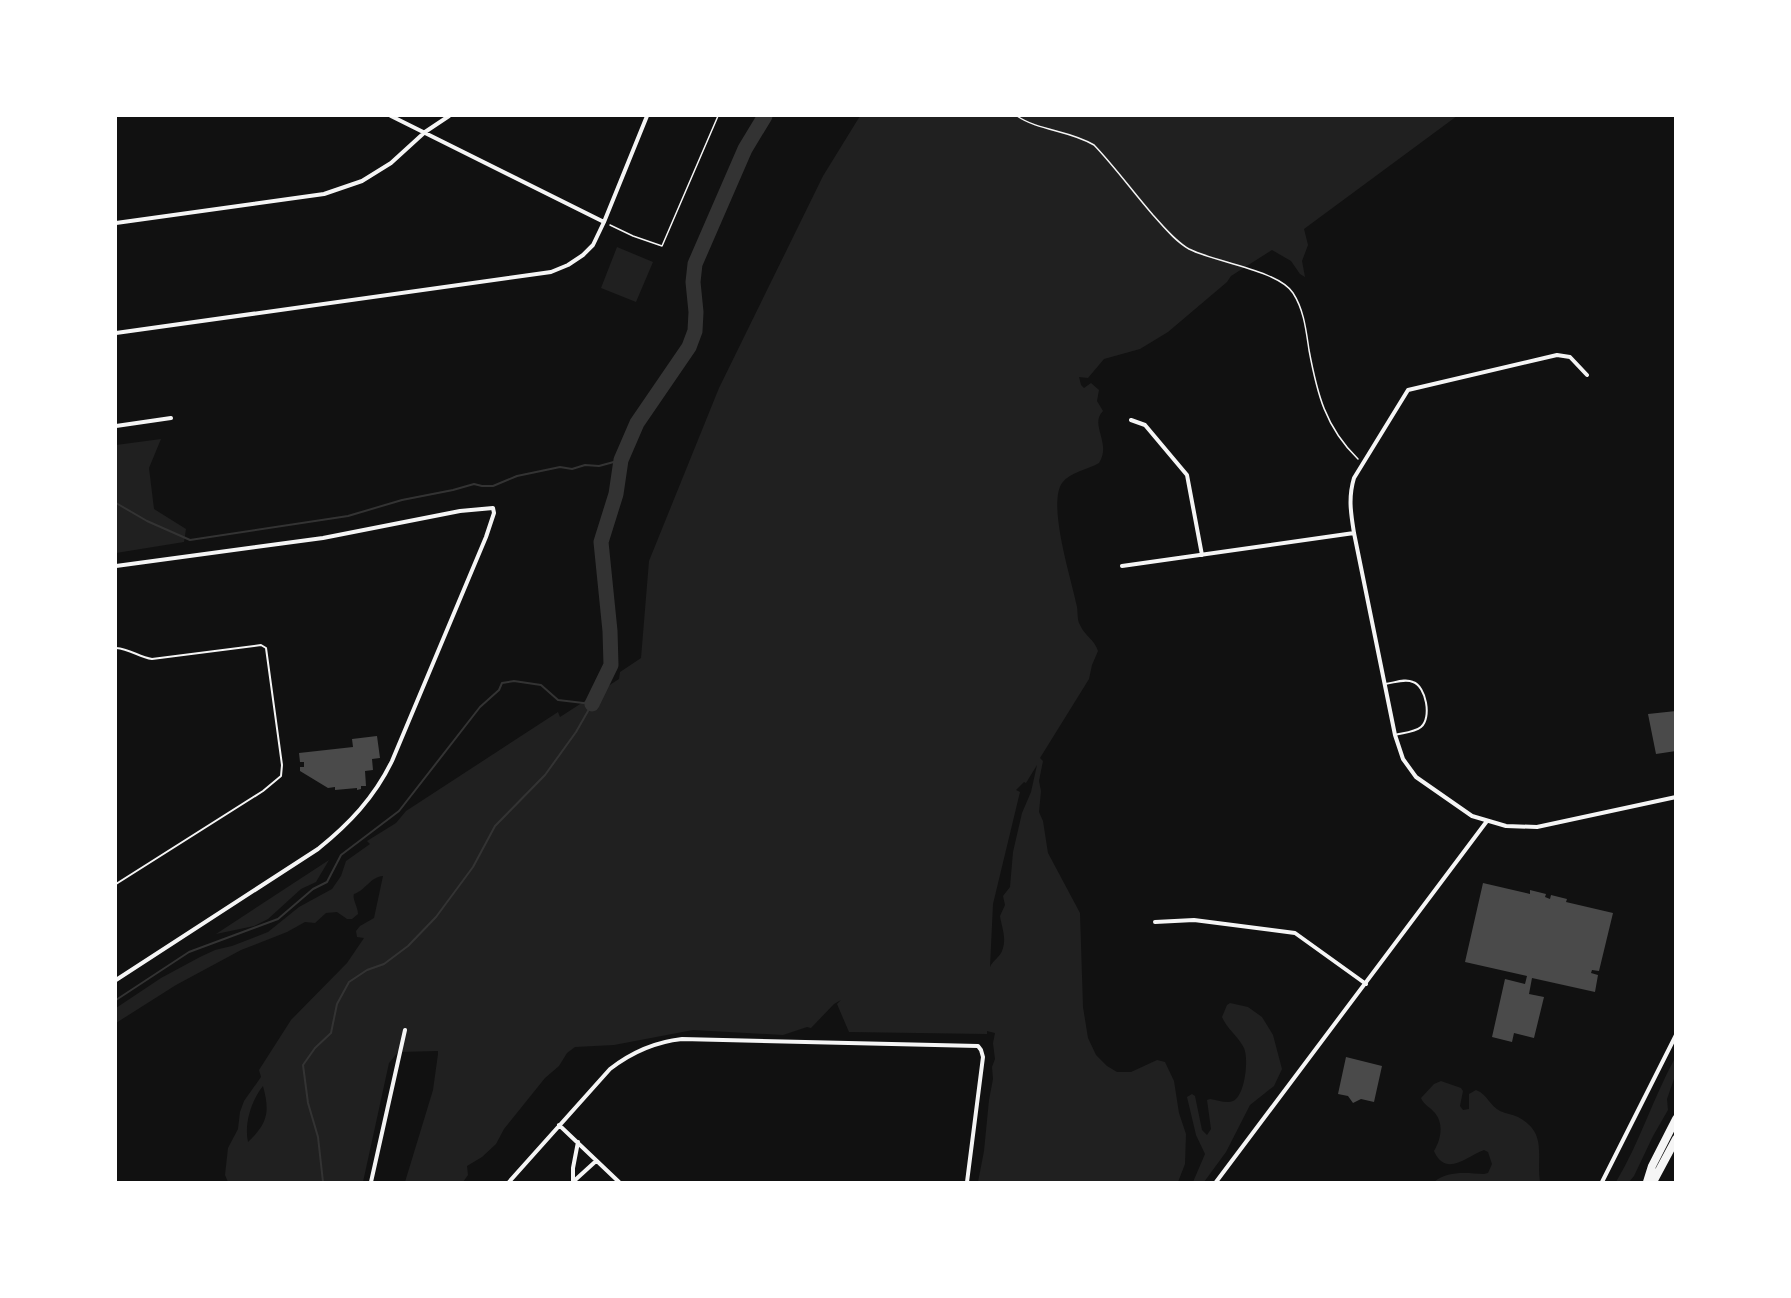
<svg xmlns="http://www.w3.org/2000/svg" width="1791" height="1298" font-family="Roboto,sans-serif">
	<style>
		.green { fill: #202020; fill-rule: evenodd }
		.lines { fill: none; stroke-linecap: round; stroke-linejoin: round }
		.stream { stroke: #333; stroke-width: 2 }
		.river { stroke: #333; stroke-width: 15 }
		.building { fill: #4a4a4a }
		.path { stroke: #f5f5f5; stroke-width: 1.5 }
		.service { stroke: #f5f5f5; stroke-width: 2 }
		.minor { stroke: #f5f5f5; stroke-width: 4 }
		.motorway { stroke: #f5f5f5; stroke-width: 8 }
	</style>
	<rect width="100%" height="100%" fill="#111"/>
	<path class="green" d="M860,116H1457L1304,229L1308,245L1302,261L1305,277L1300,274L1291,261L1272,250L1231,276L1227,282L1168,332L1140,349L1104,359L1088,378L1079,377L1081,385L1084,388L1091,383L1099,390L1097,401L1103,411C1089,425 1112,443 1099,463C1087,470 1070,472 1062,483C1047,505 1072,581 1077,607C1078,613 1077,620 1080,625C1084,635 1095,640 1098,651L1092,665L1089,679L1040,758L1043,761L1039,781L1041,791L1039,812L1043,821L1048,853L1080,913L1083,1007L1088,1038L1096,1055L1107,1066L1117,1072H1131L1157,1060L1165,1062L1174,1081L1179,1113L1186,1134L1185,1164L1178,1182H978L984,1151L989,1100L993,1079L992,1067L995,1059L993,1043L995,1033L987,1031V1034L849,1032L837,1004L841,1000L834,1004L811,1028L807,1027L783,1035L693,1030L614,1045L575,1047L567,1053L559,1066L545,1078L504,1129L496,1144L482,1157L467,1166L468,1175L463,1182H405L433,1090L438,1054V1051L398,1052L389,1063L363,1182H228L225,1175L228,1148L238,1129L240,1112L244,1101L261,1077L259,1070L291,1020L347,963L364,938L357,937L356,931L360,926L374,918L383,876C370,877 366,890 354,894C352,899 358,907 358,914L352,919H347L337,912L326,913L315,923L305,922L287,932L241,950L176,985L116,1023V1008L161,978L200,957L215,950L232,946L268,932L299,907L332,889L341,876L346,861L370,844L367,841L396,823L406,811L558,712L560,717L619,679L620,672L641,658L649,561L719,388L823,176ZM1037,765L1031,792L1022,813L1013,852L1010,887L1003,896L1005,905L1000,916C1002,929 1007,938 1002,951C1000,957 993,960 990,967L993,904L1020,792L1016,790L1024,782L1026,783ZM263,1086C270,1112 268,1123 248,1142C244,1124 251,1101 263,1086Z
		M617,247L653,262L636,302L601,288Z
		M161,439L149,468L154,509L186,529L184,542L116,553V445Z
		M329,860L316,882L301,889L268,919L254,926L216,934Z
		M1230,1003L1248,1007L1262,1017L1273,1035L1282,1069L1274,1086L1250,1105L1226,1152L1204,1182H1193L1205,1154L1196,1135L1187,1097L1192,1094L1195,1096L1202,1130L1207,1135L1211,1129L1207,1100L1210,1099C1217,1100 1227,1104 1233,1101C1245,1096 1249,1059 1244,1048C1238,1036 1227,1029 1222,1017L1227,1005Z
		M1675,1058V1076L1667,1099L1668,1110L1653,1136L1634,1176L1629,1182H1616C1640,1142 1653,1098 1675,1058Z
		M1441,1081L1461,1088L1463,1091L1460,1106L1463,1110L1469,1109V1094L1476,1090C1487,1094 1490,1106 1500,1111C1506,1114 1512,1114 1518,1117C1548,1133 1536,1155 1540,1182H1434C1448,1170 1467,1173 1484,1174L1488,1173L1492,1164L1488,1152L1484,1150C1467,1156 1446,1178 1434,1151C1441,1139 1444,1124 1435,1113C1430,1107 1424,1105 1421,1098L1434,1084Z"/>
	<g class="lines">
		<path class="stream" d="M116,503L147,521L190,540L348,516L402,500L453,490L474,484L482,486H493L517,476L560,467L572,469L585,465L599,466L621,460
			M116,1000L189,952L278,919L313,889L327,882L341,855L399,811L480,707L499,690L502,683L514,681L541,685L558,700L592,704L576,732L545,775L495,826L473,867L436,917L408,946L384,964L367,970L349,982L337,1004L331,1033L315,1048L303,1065L308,1103L318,1137L323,1182"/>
		<path class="river" d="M592,704L611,665L610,631L601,542L616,494L621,460L637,423L689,347L695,331L696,312L693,282L695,264L745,149L765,116"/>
	</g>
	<path class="building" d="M1676,711V751L1656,754L1648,714Z
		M377,736L380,758L372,759L373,770L365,771L366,786H361V789L357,790V788L335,790V787L328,788L300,771V767H304V762H300L299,753L353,747L352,739Z
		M1483,883L1530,894V890L1546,894L1545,897L1550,899L1551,895L1567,899L1566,902L1613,913L1599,971L1592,970L1591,973L1598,975L1595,992L1532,978L1529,994L1544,997L1534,1038L1514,1033L1512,1042L1492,1037L1505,979L1525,984L1527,976L1465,962Z
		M1346,1057L1382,1066L1374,1102L1361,1099L1353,1103L1348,1096L1338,1094Z"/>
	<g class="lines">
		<path class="path" d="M1017,116C1039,131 1069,130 1094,145C1115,167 1133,192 1153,215C1164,227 1175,241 1189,249C1214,262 1278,270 1293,293C1304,310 1306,330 1309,350C1317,393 1325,427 1358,459
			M610,225L633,236L662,246L718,116"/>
		<path class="service" d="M116,648C130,649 139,657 152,659L261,645L266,648L282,765L281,776L263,791L116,884
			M1385,684C1394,683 1405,678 1413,682C1426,686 1432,718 1421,727C1415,732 1403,733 1395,735"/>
		<path class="minor" d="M391,116L604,222
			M116,223L324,194L362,181L391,163L425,132L449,116
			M116,333L551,272L568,265L583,255L593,245L604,222L647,116
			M1587,375L1570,357L1557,355L1408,390L1354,478C1348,498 1351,514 1354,533L1395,735L1403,759L1416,777L1472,816L1506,826L1537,827L1676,797
			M1131,420L1145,425L1187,475L1202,555
			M116,426L171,418
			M116,566L323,538L460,511L493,508L494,513L486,537L392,761C374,798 349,824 318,849L116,980
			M1122,566L1354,533
			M1155,922L1194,920L1295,933L1366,984
			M559,1125L619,1182
			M574,1181L596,1161
			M371,1182L405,1030
			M509,1182L610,1069C632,1052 654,1042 682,1039L978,1046L981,1050L983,1057L967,1182
			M573,1182V1168L578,1142
			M1216,1182L1487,821
			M1602,1182L1676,1035"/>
		<path class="motorway" d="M1647,1182L1652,1166L1676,1119
			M1653,1182L1676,1139"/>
	</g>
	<rect width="1791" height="1298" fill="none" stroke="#ffffff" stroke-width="234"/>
</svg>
